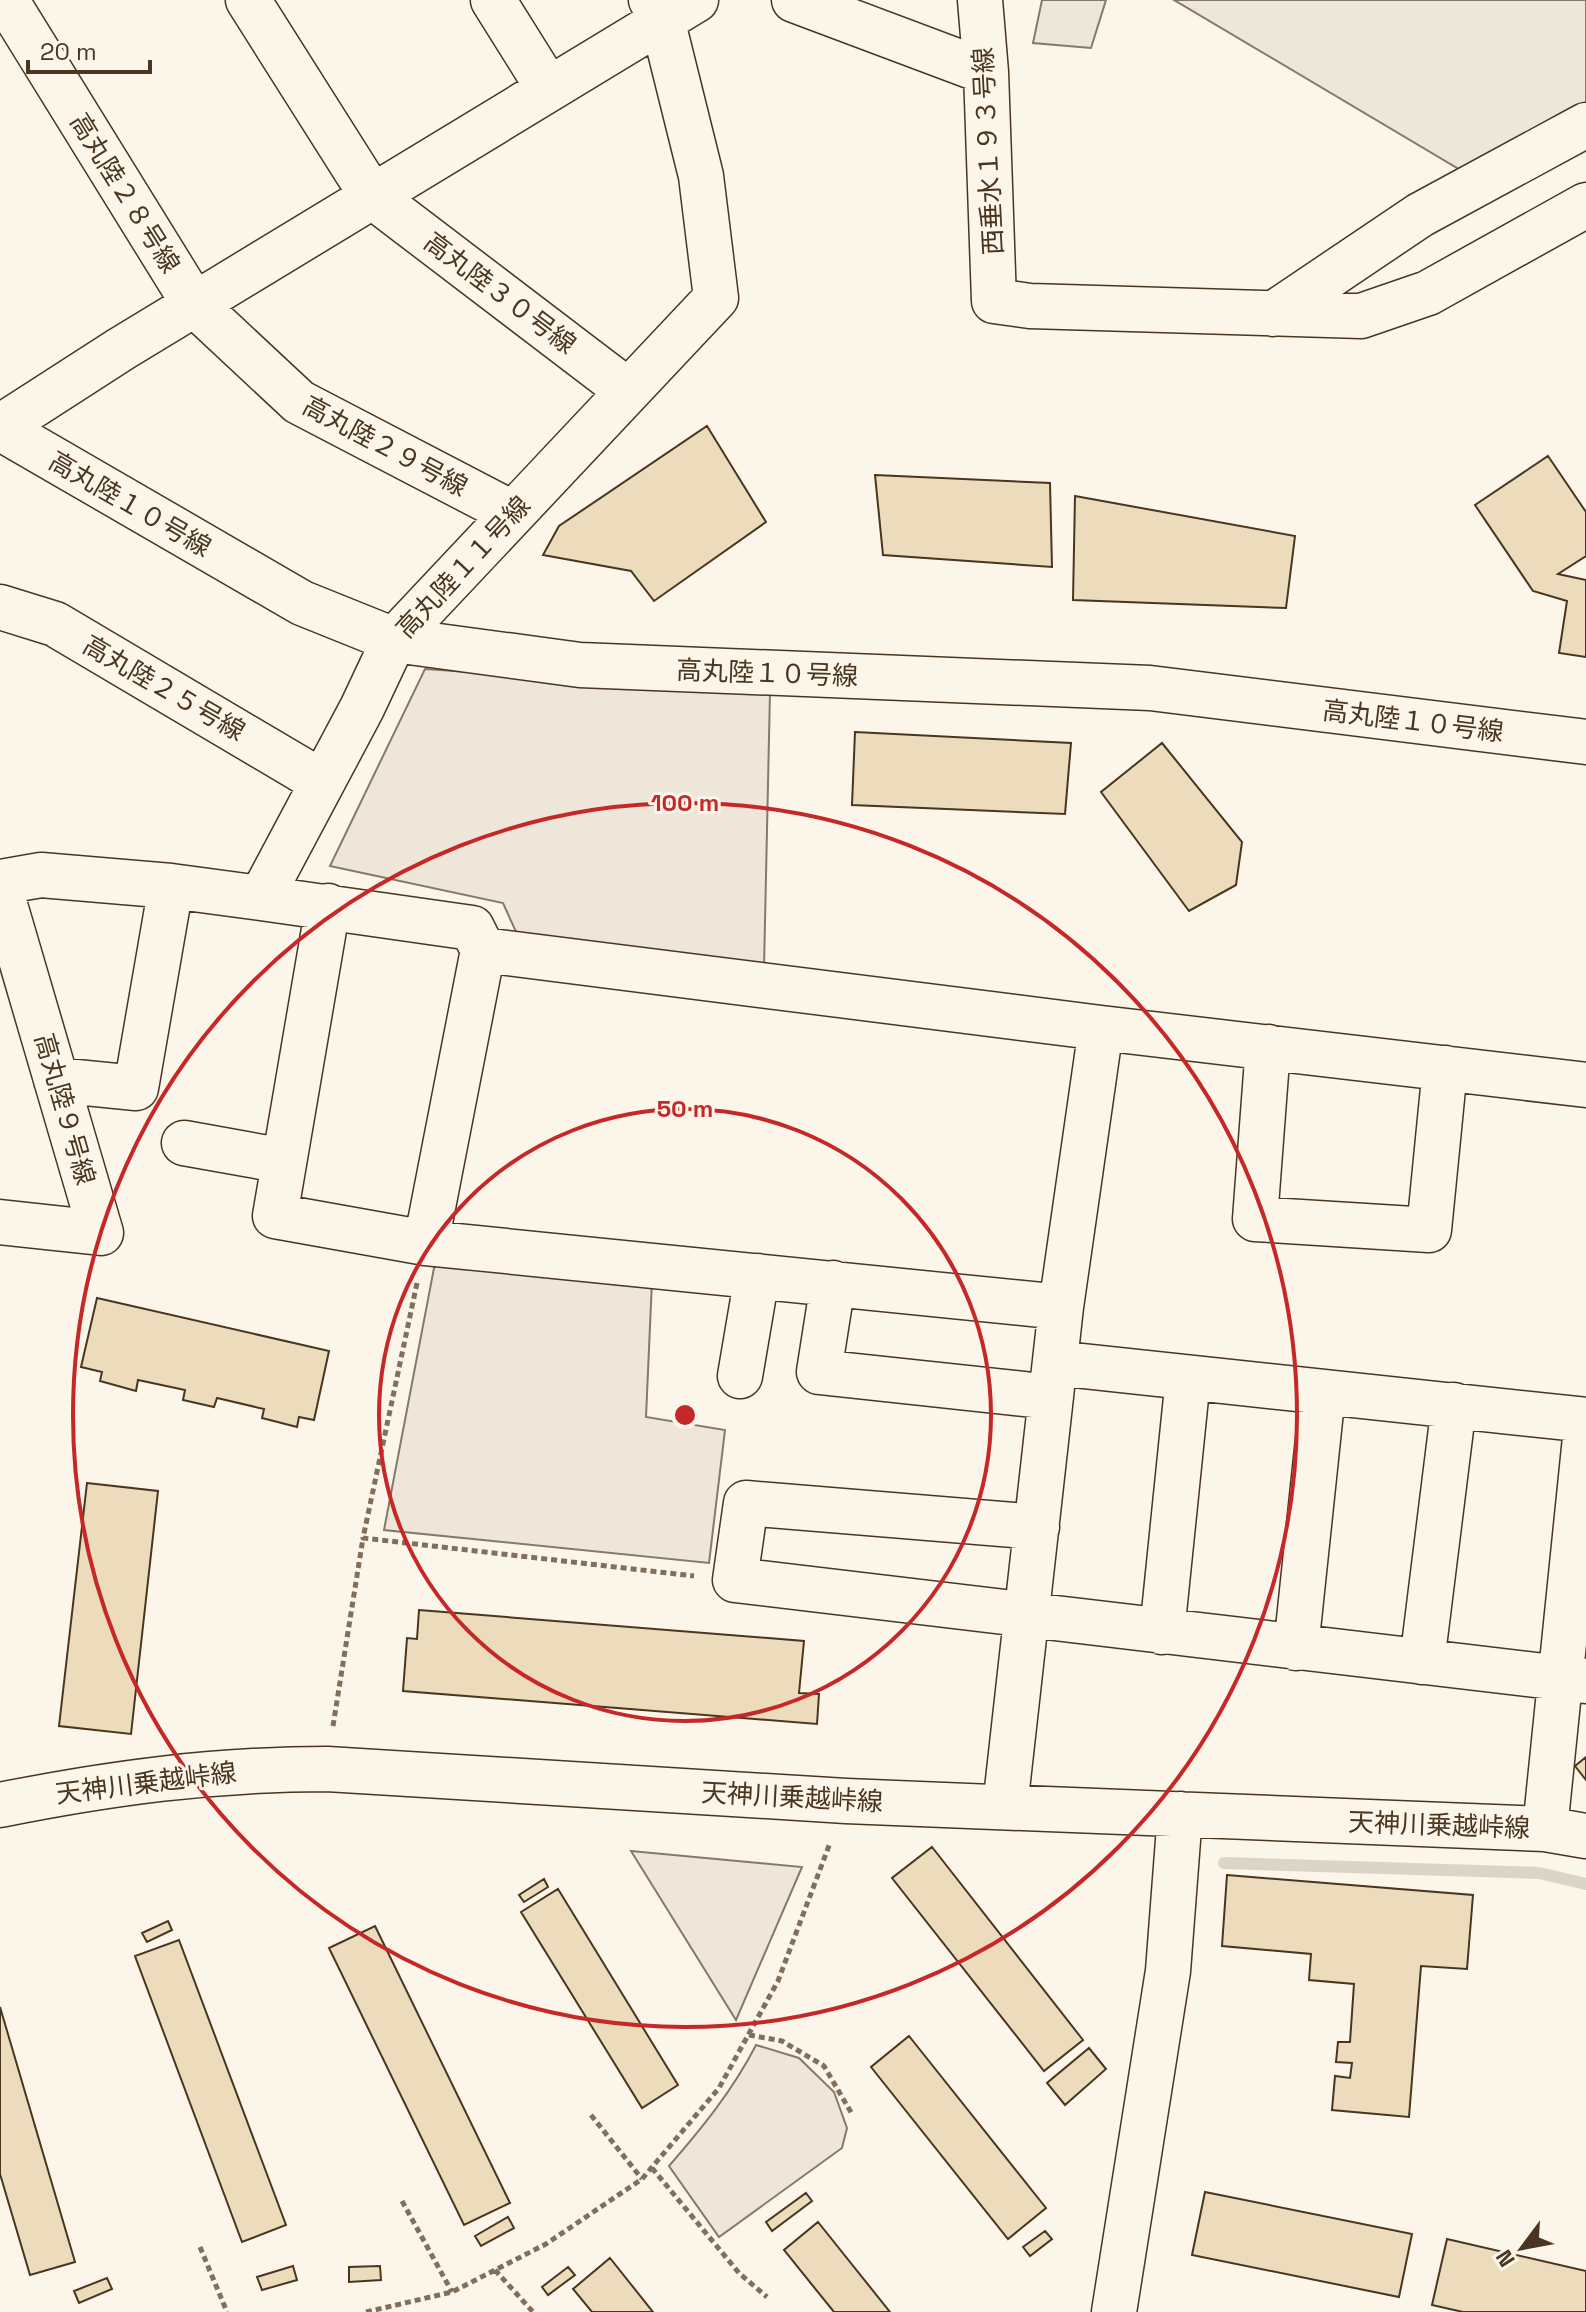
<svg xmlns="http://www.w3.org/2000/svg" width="1586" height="2312" font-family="'Space Grotesk','Noto Sans JP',sans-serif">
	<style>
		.green { fill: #ede6d9; stroke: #887966; stroke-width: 2 }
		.parking { fill: #ede7d9; stroke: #887966; stroke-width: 2 }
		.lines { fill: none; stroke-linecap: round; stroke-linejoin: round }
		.stream { stroke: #dcd4c6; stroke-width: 12 }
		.building { fill: #ecdcbc; stroke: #4a3520; stroke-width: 2 }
		.minor-casing { stroke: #4a3520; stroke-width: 47 }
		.path { stroke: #7f6f5c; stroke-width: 5; stroke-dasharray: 6 4; stroke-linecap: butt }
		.minor { stroke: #fbf6e9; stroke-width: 44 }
		.ring { fill: none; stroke: #c62828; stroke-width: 4 }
		.labels { text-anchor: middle; stroke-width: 6; stroke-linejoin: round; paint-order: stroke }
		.street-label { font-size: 26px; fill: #4a3520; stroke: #fbf6e9 }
		.centre { fill: #c62828; stroke: #fbf6e9; stroke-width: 4 }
		.ring-label { font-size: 24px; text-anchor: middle; font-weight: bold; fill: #c62828; stroke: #fbf6e9; stroke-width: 6; stroke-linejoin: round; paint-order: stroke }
	</style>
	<rect width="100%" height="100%" fill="#fbf6e9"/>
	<path class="green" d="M425,669L770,692L764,968L521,943L503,903L330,866Z
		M448,1256L652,1281L646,1417L725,1430L709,1563L384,1530L434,1268Z
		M631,1851L802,1867L736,2020Z
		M756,2045L799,2058L834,2092L847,2128L842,2148L719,2237L669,2166C702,2128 733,2090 756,2045Z"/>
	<path class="parking" d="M1042,0H1106L1091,48L1033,43Z
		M1174,0H1586V112L1474,178Z"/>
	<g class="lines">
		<path class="stream" d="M1224,1863L1539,1873L1586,1884"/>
	</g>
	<path class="building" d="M707,426L766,522L654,601L631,571L543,555L559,526Z
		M1548,456L1586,512V556L1558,574L1586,580V657L1559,653L1567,601L1533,591L1475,505Z
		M875,475L1050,483L1052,567L883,555Z
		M1075,496L1295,536L1286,608L1073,600Z
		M855,732L1071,743L1065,814L852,805Z
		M1162,743L1242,842L1236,885L1189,911L1101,792Z
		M97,1298L329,1351L314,1420L299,1417L297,1427L262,1418L264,1409L217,1398L214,1407L183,1400L185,1390L138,1380L136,1391L100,1381L102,1372L81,1367Z
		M87,1483L158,1491L131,1734L59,1726Z
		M419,1610L804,1641L799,1693L819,1694L817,1724L403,1691L407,1638L417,1639Z
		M1586,1757V1780L1575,1766Z
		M932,1847L1083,2040L1044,2071L892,1878Z
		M1227,1875L1473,1895L1467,1969L1421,1966L1409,2117L1332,2110L1335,2076L1350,2078L1352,2063L1336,2062L1338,2042H1350L1354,1984L1309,1980L1311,1954L1222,1946Z
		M544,1879L548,1887L524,1902L519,1895Z
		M558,1889L678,2085L642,2108L521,1912Z
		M168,1921L172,1930L147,1942L142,1933Z
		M375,1926L510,2203L464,2225L329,1948Z
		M179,1940L286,2225L242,2242L135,1956Z
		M0,2007L75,2262L30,2275L0,2174Z
		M909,2036L1046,2208L1008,2239L871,2067Z
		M1089,2048L1106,2069L1065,2105L1047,2083Z
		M1205,2192L1412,2234L1399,2297L1192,2255Z
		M806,2193L812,2201L772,2231L766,2222Z
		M508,2217L514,2228L481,2246L475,2236Z
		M818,2222L890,2312H834L784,2250Z
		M1045,2231L1052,2239L1030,2256L1023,2247Z
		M1447,2239L1586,2271V2312H1463L1432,2305Z
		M610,2258L653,2312H592L573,2289Z
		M293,2266L297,2280L262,2290L257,2277Z
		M380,2266L381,2280L349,2282V2267Z
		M568,2267L575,2275L548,2295L542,2287Z
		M107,2278L112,2289L79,2303L74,2291Z"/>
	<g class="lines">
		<defs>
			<path id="minor" d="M6,0L194,304L299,402L512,513
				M248,0L372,196L628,391
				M493,0L548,88
				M794,0L986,72
				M980,0L986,72L994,301L1030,306L1361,316L1428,293L1586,205
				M1273,314L1420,215L1586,125
				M0,427L121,349L696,0
				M0,428L302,603L394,640L580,665L1150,688L1586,742
				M0,607L55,624L322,782
				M0,882L41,875L171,886L261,898L362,708L394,640L716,298L701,176L662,19L651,0
				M0,888L101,1233L0,1222
				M261,898L472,928L483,950L426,1243
				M328,906L275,1216L426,1243L1061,1307
				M483,950L1101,1028L1586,1085
				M1268,1047L1255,1219L1429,1230L1445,1068
				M56,1080L136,1088L171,886
				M184,1143L284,1161
				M833,1283L819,1372L1051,1397
				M1055,1363L1586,1420
				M740,1376L757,1276
				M1037,1527L746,1503L735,1580L1586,1681
				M1162,1632L1188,1378
				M1296,1648L1323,1392
				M1422,1662L1454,1405
				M0,1805C110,1783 214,1769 327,1769L846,1801L1545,1829L1586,1836
				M1005,1807L1061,1307L1101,1028
				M1545,1829L1586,1428
				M1114,2312L1168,1971L1180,1814"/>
		</defs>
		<use href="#minor" class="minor-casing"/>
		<path class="path" d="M417,1283L363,1538L694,1576
			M333,1726L363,1538
			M749,2035L782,2041L824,2066L852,2114
			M591,2115L642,2179
			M652,2168L739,2273L767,2297
			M402,2201L452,2292
			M200,2247L227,2312
			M495,2270L533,2312
			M366,2312L452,2292L546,2244L642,2179L719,2088L778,1981L830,1843"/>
		<use href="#minor" class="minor"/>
	</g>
	<g class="ring">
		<circle cx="685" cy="1415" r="306"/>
		<circle cx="685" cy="1415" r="612"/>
	</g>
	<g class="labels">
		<g class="street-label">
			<text transform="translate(988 151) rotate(-93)" y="9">西垂水１９３号線</text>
			<text transform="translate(125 193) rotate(58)" y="9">高丸陸２８号線</text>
			<text transform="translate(500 293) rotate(37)" y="9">高丸陸３０号線</text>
			<text transform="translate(385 446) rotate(28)" y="9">高丸陸２９号線</text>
			<text transform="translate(130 504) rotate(30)" y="9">高丸陸１０号線</text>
			<text transform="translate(463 567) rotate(-47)" y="9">高丸陸１１号線</text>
			<text transform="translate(767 673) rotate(2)" y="9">高丸陸１０号線</text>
			<text transform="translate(164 688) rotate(30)" y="9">高丸陸２５号線</text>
			<text transform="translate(1413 721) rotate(7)" y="9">高丸陸１０号線</text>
			<text transform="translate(65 1109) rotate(74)" y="9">高丸陸９号線</text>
			<text transform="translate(146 1783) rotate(-7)" y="9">天神川乗越峠線</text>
			<text transform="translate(792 1797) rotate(3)" y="9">天神川乗越峠線</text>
			<text transform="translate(1439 1825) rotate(2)" y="9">天神川乗越峠線</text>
		</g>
	</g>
	<circle cx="685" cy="1415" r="12" class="centre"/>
	<g class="ring-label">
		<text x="685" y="811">100 m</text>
		<text x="685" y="1117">50 m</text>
	</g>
	<g transform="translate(1522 2248) rotate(238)" stroke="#fbf6e9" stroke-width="6" paint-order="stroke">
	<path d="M0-6L14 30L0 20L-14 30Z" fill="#4a3520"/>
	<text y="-12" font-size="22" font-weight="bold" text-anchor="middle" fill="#4a3520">N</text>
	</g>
	<path d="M28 60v12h122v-12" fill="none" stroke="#4a3520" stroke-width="4"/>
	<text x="40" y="60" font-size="24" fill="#4a3520" stroke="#fbf6e9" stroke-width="6" paint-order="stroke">20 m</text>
</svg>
